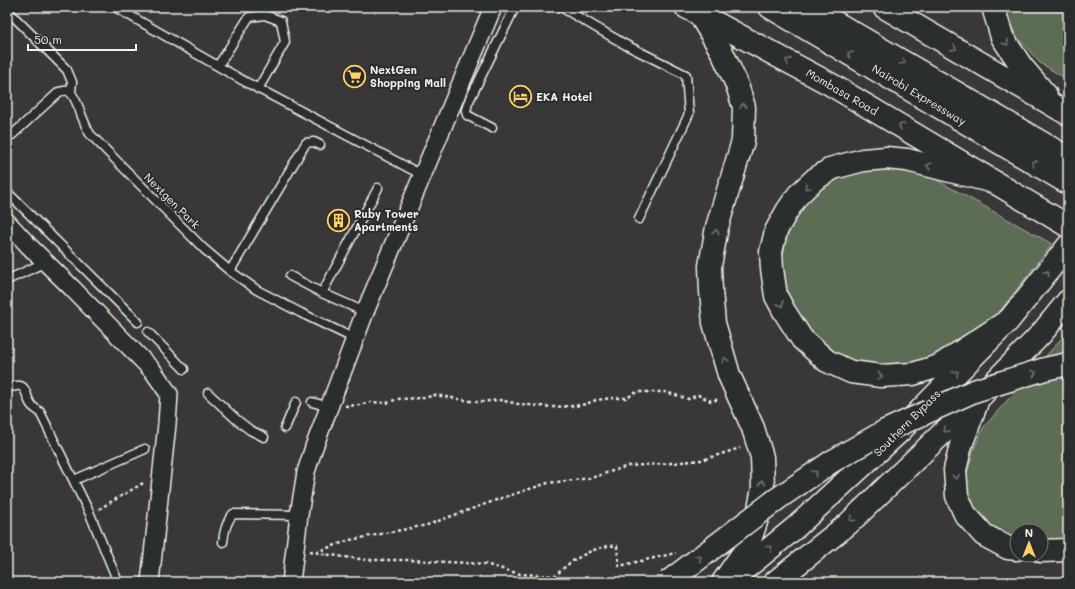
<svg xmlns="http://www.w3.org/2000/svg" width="1075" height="589" font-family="Mali,sans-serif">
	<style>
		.green { fill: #5c6c55; stroke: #a8ae9e }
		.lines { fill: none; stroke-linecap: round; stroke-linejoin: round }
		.service-casing { stroke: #f4f1e8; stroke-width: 11 }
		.minor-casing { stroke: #f4f1e8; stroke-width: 20 }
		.trunk-casing { stroke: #f4f1e8; stroke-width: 25 }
		.motorway-casing { stroke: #f4f1e8; stroke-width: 25 }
		.path { stroke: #f4f1e8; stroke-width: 2.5; stroke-dasharray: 3 3; stroke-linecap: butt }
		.service { stroke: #2a2d2e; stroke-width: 8 }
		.minor { stroke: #2a2d2e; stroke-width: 17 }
		.trunk { stroke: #2a2d2e; stroke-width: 22 }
		.motorway { stroke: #2a2d2e; stroke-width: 22 }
		.motorway-bridge-casing { stroke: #f4f1e8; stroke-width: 25; stroke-linecap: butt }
		.motorway-bridge { stroke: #2a2d2e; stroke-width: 22 }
		.oneway { stroke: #71726f }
		.labels { text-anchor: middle; stroke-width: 4; stroke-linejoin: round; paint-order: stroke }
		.poi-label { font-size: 11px; font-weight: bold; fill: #f4f1e8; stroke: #2a2d2e; text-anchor: start }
		.street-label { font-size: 11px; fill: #f4f1e8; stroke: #2a2d2e }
	</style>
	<rect width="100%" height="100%" fill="#393738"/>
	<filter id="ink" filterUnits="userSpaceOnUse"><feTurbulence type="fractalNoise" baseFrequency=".025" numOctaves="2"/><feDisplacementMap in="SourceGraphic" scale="8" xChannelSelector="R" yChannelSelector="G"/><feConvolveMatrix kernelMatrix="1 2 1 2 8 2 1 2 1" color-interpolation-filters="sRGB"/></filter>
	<g filter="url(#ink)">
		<path class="green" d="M1004,7H1068V80L1040,63L1016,36L1005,10Z
			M890,170L926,174L1052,244L997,315L961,344L914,368L846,363L814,341L785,294L780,264L788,228L806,201L821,187L855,171Z
			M1068,331V539L1041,543V531H1017V543L986,524L971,503L965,481L973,451L983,428Z"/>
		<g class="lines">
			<defs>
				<path id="service" d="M115,7L242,80L422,175
					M561,7L626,45L686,75L689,114L639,219
					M7,10L67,70L72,82L71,92
					M218,66L249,17L265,15L281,21L285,42L258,89
					M492,128L467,115L466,111L468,103L515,7
					M7,136L12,135L59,92C62,91 65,90 68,91C75,94 80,112 83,119C85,124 87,129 90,134L204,249L230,271L257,290L301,313L355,339
					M7,192L138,322
					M230,271L306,143L314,142L320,145
					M290,276L322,293L365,312
					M7,280L46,262
					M322,293L378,188
					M148,332L184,369
					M7,388C11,387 17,385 20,386C26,387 27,398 30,403C32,407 36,409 40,412L90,514L118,582
					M208,393L237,420L250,430L264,437
					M312,402L329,407
					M285,428L296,402
					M74,480L145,449
					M223,542C224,531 226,522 233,514L299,515"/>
				<path id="minor" d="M7,222L29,246L72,288L153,371L169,394L167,424L150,582
					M291,582L299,515L306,472L314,447L365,312L493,7"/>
				<path id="trunk" d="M686,7L830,84L1068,226
					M884,7L1068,114
					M993,7L1002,37L1022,67L1046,95
					M700,15L722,52L737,85L744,107L743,141L717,227L710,266L711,291L714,323L729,375L753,428L762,457L763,488L757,519L748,546L723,582
					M994,182L907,160L886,158L863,160L833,168L815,179L798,195L787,211L776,231L771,252L772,269L776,296L784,311L802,339L827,361L851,372L881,376L913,374L939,366L1009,320
					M976,405L961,445L955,470L957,496L965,514L984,535L1008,548L1017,549
					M1041,551L1068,550
					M735,577L796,527L872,457L900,431L1009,320L1025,300L1068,246
					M775,582L848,524L977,400L1041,334L1068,301"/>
				<path id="motorway" d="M770,7L1068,183
					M809,7L1068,158"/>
			</defs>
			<use href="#service" class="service-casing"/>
			<use href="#minor" class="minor-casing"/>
			<use href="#trunk" class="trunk-casing"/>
			<use href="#motorway" class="motorway-casing"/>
			<path class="path" d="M345,406L359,405L371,402L387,403L397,399L424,398L435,395L477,402L500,400L518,404L553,407L574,406L586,404L596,400L613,398H626L637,392H666L688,399L698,395L711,401L720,399
				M99,509L145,482
				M310,551L323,554L367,560H411L485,564L520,574L555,576C562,570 569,562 578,558C587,552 606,544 617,546L619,566L676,553
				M316,552L350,540L427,525L502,498L548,483L591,478L628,466L662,464L702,460L740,448"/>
			<use href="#service" class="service"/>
			<use href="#minor" class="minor"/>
			<use href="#trunk" class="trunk"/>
			<use href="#motorway" class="motorway"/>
			<defs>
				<path id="motorway-bridge" d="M668,582L777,499L831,462L885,431L974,391L1045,369L1068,364"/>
			</defs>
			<use href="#motorway-bridge" class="motorway-bridge-casing"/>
			<use href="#motorway-bridge" class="motorway-bridge"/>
		</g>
		<defs><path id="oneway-chevron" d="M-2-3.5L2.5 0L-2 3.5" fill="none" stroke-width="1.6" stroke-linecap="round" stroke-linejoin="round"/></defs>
		<g class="oneway">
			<use href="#oneway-chevron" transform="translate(1006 43) rotate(57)"/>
			<use href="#oneway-chevron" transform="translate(954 48) rotate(30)"/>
			<use href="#oneway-chevron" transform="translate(850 54) rotate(-149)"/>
			<use href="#oneway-chevron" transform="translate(788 61) rotate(-152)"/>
			<use href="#oneway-chevron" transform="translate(903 62) rotate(30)"/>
			<use href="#oneway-chevron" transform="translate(743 106) rotate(-99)"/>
			<use href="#oneway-chevron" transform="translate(901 126) rotate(-149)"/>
			<use href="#oneway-chevron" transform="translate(1034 163) rotate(-149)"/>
			<use href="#oneway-chevron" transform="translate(929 166) rotate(-165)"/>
			<use href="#oneway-chevron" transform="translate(807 187) rotate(138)"/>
			<use href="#oneway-chevron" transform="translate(716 232) rotate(-79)"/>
			<use href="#oneway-chevron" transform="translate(1047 273) rotate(-52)"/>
			<use href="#oneway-chevron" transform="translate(781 304) rotate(63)"/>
			<use href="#oneway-chevron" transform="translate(725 360) rotate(-106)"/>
			<use href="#oneway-chevron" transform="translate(956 373) rotate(-46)"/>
			<use href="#oneway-chevron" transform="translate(1034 373) rotate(-17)"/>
			<use href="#oneway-chevron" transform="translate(880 376) rotate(3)"/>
			<use href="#oneway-chevron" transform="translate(946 430) rotate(136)"/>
			<use href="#oneway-chevron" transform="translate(815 473) rotate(-34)"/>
			<use href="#oneway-chevron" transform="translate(956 477) rotate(86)"/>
			<use href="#oneway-chevron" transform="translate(762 483) rotate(-91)"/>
			<use href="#oneway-chevron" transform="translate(852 519) rotate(137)"/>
			<use href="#oneway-chevron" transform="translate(770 548) rotate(-39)"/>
			<use href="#oneway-chevron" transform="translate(699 558) rotate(-38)"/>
		</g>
	</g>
	<defs>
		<symbol id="supermarket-ring" viewBox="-11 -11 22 22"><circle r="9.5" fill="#2a2d2e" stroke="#ffd166" stroke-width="1.5"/><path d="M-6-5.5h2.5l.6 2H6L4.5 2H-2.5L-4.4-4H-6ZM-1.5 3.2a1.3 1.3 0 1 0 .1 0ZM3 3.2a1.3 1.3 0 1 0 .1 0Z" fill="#ffd166"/></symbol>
		<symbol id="hotel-ring" viewBox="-11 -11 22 22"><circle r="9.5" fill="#2a2d2e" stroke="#ffd166" stroke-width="1.5"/><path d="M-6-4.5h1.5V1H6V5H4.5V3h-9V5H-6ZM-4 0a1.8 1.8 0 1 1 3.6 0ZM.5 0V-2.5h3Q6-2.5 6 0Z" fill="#ffd166"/></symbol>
		<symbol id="building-ring" viewBox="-11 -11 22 22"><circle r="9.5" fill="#2a2d2e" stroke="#ffd166" stroke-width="1.5"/><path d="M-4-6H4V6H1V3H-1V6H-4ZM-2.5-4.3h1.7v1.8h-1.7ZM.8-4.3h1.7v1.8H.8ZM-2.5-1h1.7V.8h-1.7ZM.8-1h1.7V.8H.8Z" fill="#ffd166"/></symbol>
	</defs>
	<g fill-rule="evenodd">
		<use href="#supermarket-ring" x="342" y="64" width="25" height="25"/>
		<use href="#hotel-ring" x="508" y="84" width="25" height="25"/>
		<use href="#building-ring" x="326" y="208" width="25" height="25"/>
	</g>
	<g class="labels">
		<g class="poi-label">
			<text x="370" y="74">NextGen<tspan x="370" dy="13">Shopping Mall</tspan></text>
			<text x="536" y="101">EKA Hotel</text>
			<text x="354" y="218">Ruby Tower<tspan x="354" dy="13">Apartments</tspan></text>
		</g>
		<g class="street-label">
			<text transform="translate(842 92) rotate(30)" y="4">Mombasa Road</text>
			<text transform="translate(919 95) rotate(31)" y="4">Nairobi Expressway</text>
			<text transform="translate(172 201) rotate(45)" y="4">Nextgen Park</text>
			<text transform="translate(907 423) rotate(-45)" y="4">Southern Bypass</text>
		</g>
	</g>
	<rect width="1075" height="589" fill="none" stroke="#2a2d2e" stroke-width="24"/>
	<rect x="12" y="12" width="1051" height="565" fill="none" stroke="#f4f1e8" stroke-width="1.5" filter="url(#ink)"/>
	<g transform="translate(1029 543)"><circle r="19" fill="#2a2d2e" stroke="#7b7b78"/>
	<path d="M0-3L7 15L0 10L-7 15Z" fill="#ffd166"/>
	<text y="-6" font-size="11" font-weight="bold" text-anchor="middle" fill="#f4f1e8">N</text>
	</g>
	<path d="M28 44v6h108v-6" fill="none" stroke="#f4f1e8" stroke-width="2"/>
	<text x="34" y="44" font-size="12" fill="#f4f1e8" stroke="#2a2d2e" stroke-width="3" paint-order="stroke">50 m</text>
</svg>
